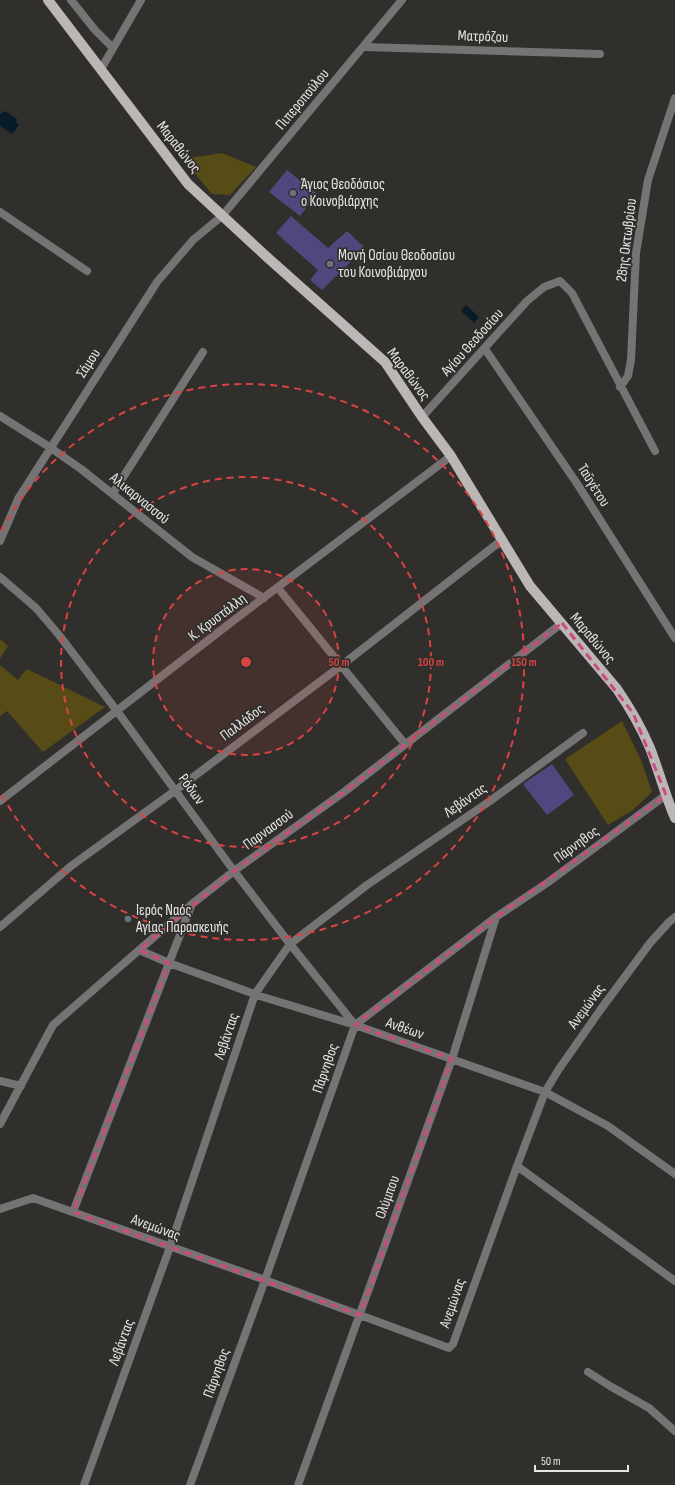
<svg xmlns="http://www.w3.org/2000/svg" width="675" height="1485" font-family="'Sofia Sans Condensed',sans-serif">
	<style>
		.green { fill: #574c16 }
		.water { fill: #071b28 }
		.building { fill: #51477e }
		.lines { fill: none; stroke-linecap: round; stroke-linejoin: round }
		.minor { stroke: #757373; stroke-width: 8 }
		.tertiary { stroke: #757373; stroke-width: 8 }
		.primary { stroke: #bcb7b6; stroke-width: 10 }
		.marked { fill: none; stroke: #cb4c7d; stroke-width: 3; stroke-dasharray: 8 5; stroke-linejoin: round }
		.ring { fill: none; stroke: #d84444; stroke-width: 2; stroke-dasharray: 7 5 }
		.worship-dot { fill: #6b7280; stroke: #302f2c; stroke-width: 1.5 }
		.labels { text-anchor: middle; stroke-width: 3.5; stroke-linejoin: round; paint-order: stroke }
		.street-label { font-size: 15px; fill: #e6e6e4; stroke: #302f2c }
		.poi-label { font-size: 15px; fill: #e6e6e4; stroke: #302f2c; text-anchor: start }
		.centre { fill: #d84444; stroke: #302f2c; stroke-width: 2 }
		.ring-label { font-size: 12px; text-anchor: middle; font-weight: bold; fill: #d84444; stroke: #302f2c; stroke-width: 3.5; stroke-linejoin: round; paint-order: stroke }
	</style>
	<rect width="100%" height="100%" fill="#302f2c"/>
	<path class="green" d="M222,153L256,167L230,195L212,194L183,159Z
		M0,639L8,646L0,659Z
		M0,665L18,680L27,669L105,707L43,752L7,711L0,716Z
		M622,721L641,760L652,792L633,810L608,825L565,759Z"/>
	<path class="water" d="M5,111L17,119L16,122L19,125L12,134L0,126V114Z
		M466,305L479,317L474,323L461,311Z"/>
	<path class="building" d="M287,170L317,194L300,216L269,192Z
		M291,216L328,248L347,231L365,248L322,290L310,280L318,270L276,233Z
		M552,764L574,795L547,815L523,784Z"/>
	<g class="lines">
		<path class="minor" d="M71,0L95,30L113,48
			M364,47L600,54
			M101,69L141,0
			M0,212L87,271
			M485,349L578,485L675,638
			M620,387L628,376L631,360L636,253L648,180L675,98
			M0,416L51,448L81,469L192,557L264,598
			M422,417L527,301L544,287L560,281L572,293L655,451
			M113,493L203,352
			M0,541L18,499L157,282L193,240L222,216
			M0,577L36,608L59,635L117,711L234,871L290,944L355,1025
			M278,588L405,744
			M0,801L229,624L451,456
			M192,904L169,963L263,997L355,1025L545,1092L608,1126L675,1174
			M0,927L71,866L176,790L342,665L502,540
			M0,1081L21,1086
			M0,1124L53,1025L192,904L234,871L344,792L562,623
			M517,1166L675,1281
			M0,1209L33,1198L265,1280L449,1348L453,1344L517,1166L545,1092L559,1069L601,1009L650,943L669,922L675,917
			M73,1212L169,963L139,950
			M588,1372L610,1386L649,1408L675,1431
			M84,1485L170,1247L255,994L290,944L367,885L490,801L583,733
			M190,1485L265,1280L355,1025L496,917L547,883L666,795
			M298,1485L452,1059L496,917"/>
		<path class="tertiary" d="M222,216L402,0"/>
		<path class="primary" d="M48,0L188,184L268,258L385,362L422,417L451,456L530,586L617,689C630,708 641,727 650,748C659,771 665,795 675,818"/>
	</g>
	<path class="marked" d="M562,623L633,713L666,795L496,917L355,1025L452,1059L360,1315L73,1212L169,963L139,950L234,871L344,792Z"/>
	<circle cx="246" cy="662" r="93" fill="#d84444" fill-opacity=".12"/>
	<g class="ring">
		<circle cx="246" cy="662" r="93"/>
		<circle cx="246" cy="662" r="185"/>
		<path d="M1 531A278 278 0 1 1 1 793"/>
	</g>
	<g class="worship-dot">
		<circle cx="293" cy="193" r="4"/>
		<circle cx="330" cy="264" r="4"/>
		<circle cx="128" cy="919" r="4"/>
	</g>
	<g class="labels">
		<g class="street-label">
			<text transform="translate(483 36) rotate(2)" y="5">Ματρόζου</text>
			<text transform="translate(302 99) rotate(-50)" y="5">Πιπεροπούλου</text>
			<text transform="translate(179 147) rotate(52)" y="5">Μαραθώνος</text>
			<text transform="translate(626 240) rotate(-83)" y="5">28ης Οκτωβρίου</text>
			<text transform="translate(472 342) rotate(-48)" y="5">Αγίου Θεοδοσίου</text>
			<text transform="translate(88 363) rotate(-57)" y="5">Σάμου</text>
			<text transform="translate(409 374) rotate(53)" y="5">Μαραθώνος</text>
			<text transform="translate(594 485) rotate(58)" y="5">Ταϋγέτου</text>
			<text transform="translate(140 498) rotate(39)" y="5">Αλικαρνασσού</text>
			<text transform="translate(217 617) rotate(-37)" y="5">Κ. Κρυστάλλη</text>
			<text transform="translate(593 638) rotate(50)" y="5">Μαραθώνος</text>
			<text transform="translate(242 722) rotate(-37)" y="5">Παλλάδος</text>
			<text transform="translate(192 789) rotate(54)" y="5">Ρόδων</text>
			<text transform="translate(465 800) rotate(-35)" y="5">Λεβάντας</text>
			<text transform="translate(268 829) rotate(-36)" y="5">Παρνασσού</text>
			<text transform="translate(576 844) rotate(-36)" y="5">Πάρνηθος</text>
			<text transform="translate(586 1006) rotate(-54)" y="5">Ανεμώνας</text>
			<text transform="translate(405 1028) rotate(19)" y="5">Ανθέων</text>
			<text transform="translate(226 1036) rotate(-71)" y="5">Λεβάντας</text>
			<text transform="translate(325 1068) rotate(-71)" y="5">Πάρνηθος</text>
			<text transform="translate(387 1197) rotate(-70)" y="5">Ολύμπου</text>
			<text transform="translate(156 1227) rotate(20)" y="5">Ανεμώνας</text>
			<text transform="translate(452 1303) rotate(-71)" y="5">Ανεμώνας</text>
			<text transform="translate(121 1342) rotate(-70)" y="5">Λεβάντας</text>
			<text transform="translate(216 1373) rotate(-70)" y="5">Πάρνηθος</text>
		</g>
		<g class="poi-label">
			<text x="301" y="189">Άγιος Θεοδόσιος<tspan x="301" dy="17">ο Κοινοβιάρχης</tspan></text>
			<text x="338" y="260">Μονή Οσίου Θεοδοσίου<tspan x="338" dy="17">του Κοινοβιάρχου</tspan></text>
			<text x="136" y="915">Ιερός Ναός<tspan x="136" dy="17">Αγίας Παρασκευής</tspan></text>
		</g>
	</g>
	<circle cx="246" cy="662" r="6" class="centre"/>
	<g class="ring-label">
		<text x="339" y="666">50 m</text>
		<text x="431" y="666">100 m</text>
		<text x="524" y="666">150 m</text>
	</g>
	<path d="M535 1465v6h93v-6" fill="none" stroke="#e6e6e4" stroke-width="2"/>
	<text x="541" y="1465" font-size="12" fill="#e6e6e4" stroke="#302f2c" stroke-width="3" paint-order="stroke">50 m</text>
</svg>
